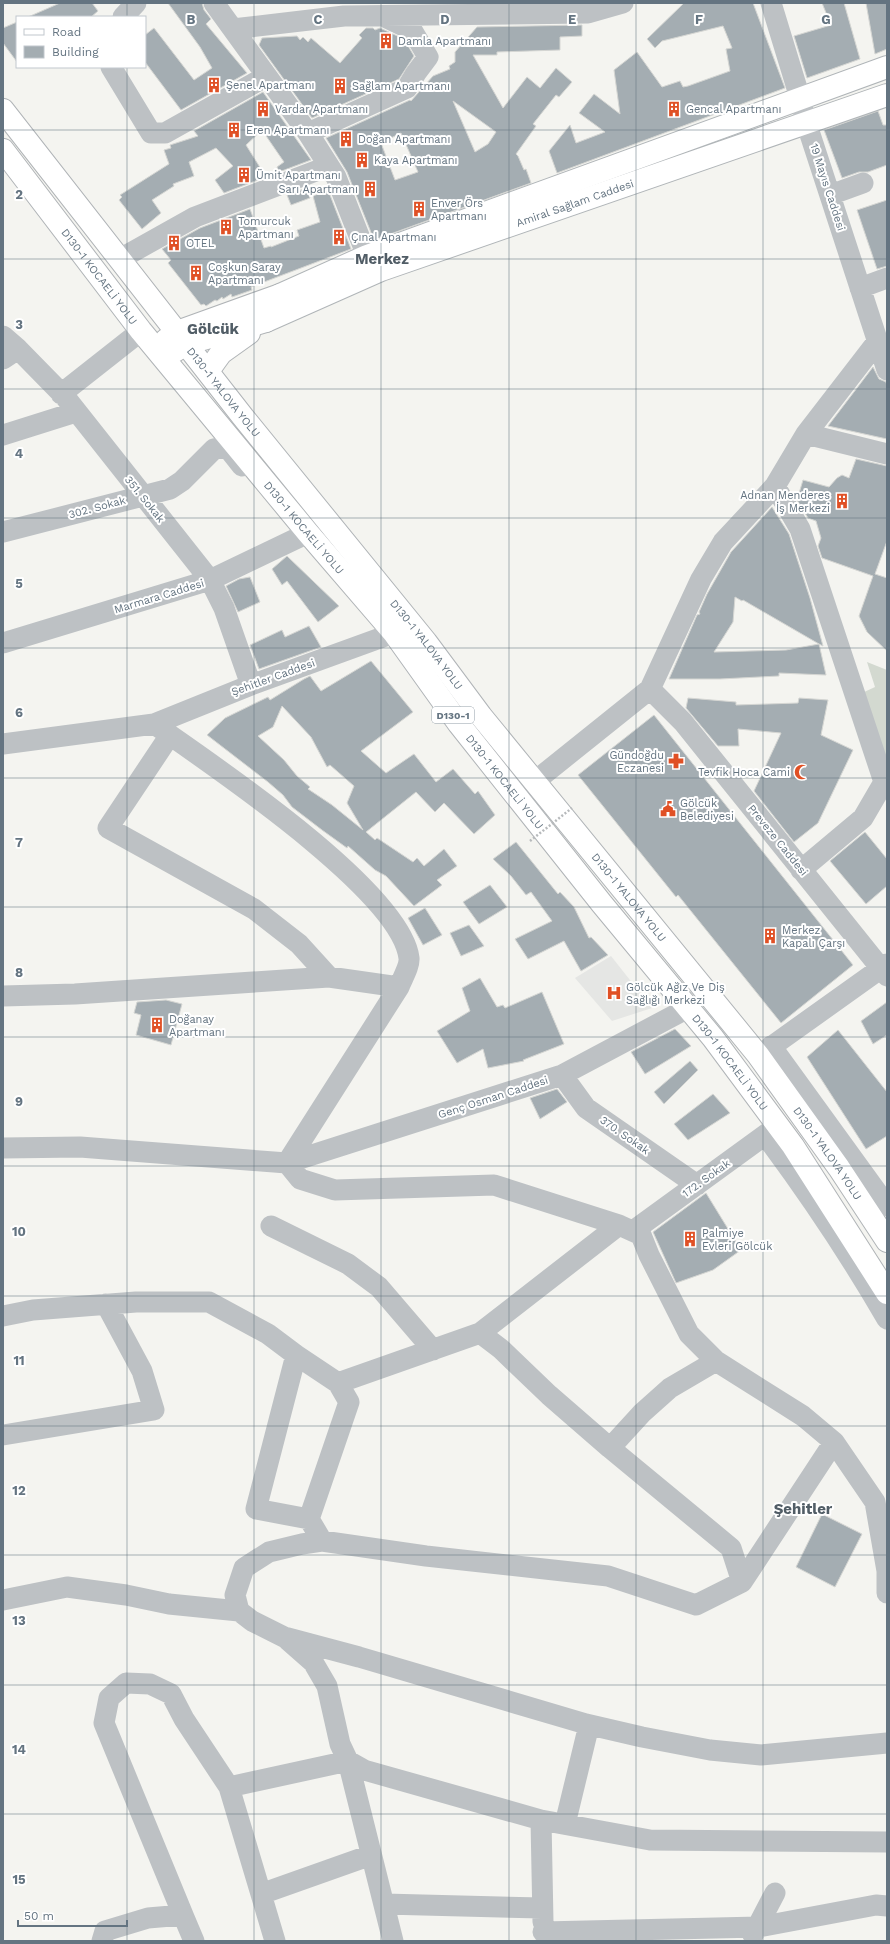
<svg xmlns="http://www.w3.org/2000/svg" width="890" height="1944" font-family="'Work Sans',sans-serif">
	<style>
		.built { fill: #e5e6e4 }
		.green { fill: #d3d9d0 }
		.building { fill: #a4adb2; stroke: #d5d6d3; fill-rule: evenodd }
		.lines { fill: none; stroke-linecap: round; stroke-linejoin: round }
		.major-casing { stroke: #b0b5b8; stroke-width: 24 }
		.highway-casing { stroke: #b0b4b7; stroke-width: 24 }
		.minor { stroke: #bdc1c4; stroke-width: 21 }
		.major { stroke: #fff; stroke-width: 22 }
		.highway { stroke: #fff; stroke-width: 22 }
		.path-bridge { stroke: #b7babc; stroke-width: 2.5; stroke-dasharray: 2 2; stroke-linecap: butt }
		.grid { fill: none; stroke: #647481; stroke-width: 1; stroke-opacity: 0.55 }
		.labels { text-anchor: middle; stroke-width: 4; stroke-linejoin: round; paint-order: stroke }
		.shield { fill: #fff; stroke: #929ea7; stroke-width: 1 }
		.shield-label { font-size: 10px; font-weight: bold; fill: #647481 }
		.poi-label { font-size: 11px; fill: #647481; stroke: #fff; text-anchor: start }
		.street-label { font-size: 11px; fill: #647481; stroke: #fff }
		.district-label { font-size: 15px; font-weight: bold; fill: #515d66; stroke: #fff }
		.grid-label { font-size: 13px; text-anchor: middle; font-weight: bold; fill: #647481; stroke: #fff; stroke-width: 4; stroke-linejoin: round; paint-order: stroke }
	</style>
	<rect width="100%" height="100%" fill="#f4f4f0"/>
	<path class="built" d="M611,956L652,1008L612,1021L575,978Z"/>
	<path class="green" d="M867,662L887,670V763L862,693L875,687Z"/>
	<path class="building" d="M60,3H92L98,11L91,17H28Z
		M168,3H202L204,10L211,19L206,24L247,73L181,110L145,62V35L154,28L194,80L212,68L200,47Z
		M684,3H753L785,88L557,173L549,151L570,125L576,143L605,132L579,113L594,94L620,114L614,70L637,52L662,87L680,81L683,87L688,86L730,71L726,49L732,48L723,26L662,41L655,48L647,39Z
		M822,3H844L860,59L807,78L794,36L831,25Z
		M866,3H887V49L875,54Z
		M17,22V62L3,43V28Z
		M582,25V36L560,37V50L497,52V55H473L503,108L527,77L540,88L556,68L572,82L559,97L556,95L533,124L536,126L516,154L518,156L524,170L526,169L531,183L374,240L347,172L326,138L410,100L411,101L433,76L450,69L449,66L455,62V52L477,27ZM453,101L496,132L488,144L475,152ZM401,133L418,172L395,180L381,143Z
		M366,28H373L375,30L380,28L404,39L414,56L399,79L312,118L259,45L262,38L297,36L300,40L303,37L308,42L311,38L340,63L362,38L359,35Z
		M263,92L311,160L279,172L277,167L284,162L262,130L246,145L266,177L224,193L215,180L233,166L216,148L189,162L194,176L173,184L174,186L152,200L161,213L142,229L119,200L122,197L120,195L169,164L164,150L171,148L170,145L198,136L194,131Z
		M878,111L883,125H887V165L868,172H859L842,178L824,130Z
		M306,188L310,198L291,205L287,195Z
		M328,190L351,249L251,287L252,290L232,297L231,294L223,299L222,297L217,301L215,300L206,306L204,304L201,305L168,263L171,260L162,249L200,228L250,209L264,248L271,246V247L299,236L297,230L320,222L313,196Z
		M887,200V266L877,269L857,210Z
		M873,367L879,379L886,382L887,386V439L828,426Z
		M856,459L887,466V541L875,574L887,578V651L867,632L859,616L873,576L822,558L818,546L821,538L816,521L808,518L797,500L803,480L829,487L837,478L842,475L849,478Z
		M772,507L789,534L810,598L823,646L819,644L826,675L779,673V676L720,679H669L697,615L700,614L699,612L707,594L731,552ZM735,597L742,601L743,600L819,644L786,650L714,652L733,622Z
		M287,556L339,606L318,622L287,581L282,585L272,569Z
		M250,577L260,602L238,612L226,586L239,579Z
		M309,626L321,647L259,669L250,645L282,630L285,637Z
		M371,661L413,712L361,751L386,773L414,754L436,782L453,769L475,794L478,791L495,815L474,834L444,803L435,812L416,792L366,832L375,840L377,838L413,862L417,858L424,866L444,849L457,866L437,880L442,885L414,906L386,876L375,870L348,846L347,848L322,830L292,807L283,795L268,782L207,735L225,718L268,697L270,700L304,679L310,676L321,691ZM282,706L311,737L327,767L330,765L354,786L347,803L363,830L332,805L308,789L310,787L297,776L284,760L258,736L273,727Z
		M688,698L736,702V705L798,703L799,698L828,700L821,735L853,750L818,823L794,842L754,791L781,733L738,729L739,746H718L686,708Z
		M654,715L853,965L781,1023L678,895L676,897L578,775Z
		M865,832L887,859V886L866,904L830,861Z
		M516,842L558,894L560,892L574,907L589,938L591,937L608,955L581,971L564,941L528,959L515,939L552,921L531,892L526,895L511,876L493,859Z
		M490,885L507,907L479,924L463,902Z
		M425,908L442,935L423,945L408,918Z
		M469,925L484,946L461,956L450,933Z
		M480,978L497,1007L503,1005L505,1008L542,992L564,1044L523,1060L524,1061L488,1068L483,1049L457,1063L437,1031L470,1011L462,988Z
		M166,1000L182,1004L171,1045L136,1035L141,1015L134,1013L137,1002Z
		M887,1002V1035L873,1044L861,1021Z
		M675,1029L691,1046L645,1074L631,1052Z
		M838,1030L887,1092V1136L866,1149L807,1057Z
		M690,1061L698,1070L664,1104L654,1092Z
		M557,1089L567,1102L540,1119L530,1098Z
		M713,1094L730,1113L688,1140L674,1124Z
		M706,1193L741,1250L713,1270L676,1283L653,1232Z
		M822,1514L862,1534L835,1587L796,1567Z"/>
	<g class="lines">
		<defs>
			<g id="major">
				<path d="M280,295L367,256L887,67"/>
				<path id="s1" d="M266,321L381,270L887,95"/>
			</g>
			<g id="highway">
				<path id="s2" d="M3,110L243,417L426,642L481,716L758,1055L839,1168L887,1241"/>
				<path id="s3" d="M3,150L141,331L308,533L394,633L459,724L602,904L713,1038L793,1146L887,1293"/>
				<path d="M166,340L177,332L280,295"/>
				<path d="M175,351L186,344L266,321"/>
				<path d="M208,371L221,353L249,333"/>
			</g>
		</defs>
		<use href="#major" class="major-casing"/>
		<use href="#highway" class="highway-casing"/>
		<path class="minor" d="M214,3L308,133L336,177L367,256
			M771,3L800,98L806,122L887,370
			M123,17L136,3
			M233,29L344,16L588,13L623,3
			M111,67L151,133H165L267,76
			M308,133L407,88L416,73L428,57L412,30L387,18
			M830,195L863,183
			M120,259L195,217L329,166
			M860,288L887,278
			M3,336L18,349L66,398L210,580L224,608L251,685
			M3,359L18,349
			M61,394L141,331
			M806,434L887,454
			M3,435L76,412
			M775,486L800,529L884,782L863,818L801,870
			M3,532L170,489L182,481L214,449L227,447L242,466
			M3,643L210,580L308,533
			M650,689L683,722L887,976
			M154,724L251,685L394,633
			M170,735L108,828L254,909L299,944L329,977
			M3,744L154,724C211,764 401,891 409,958C410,966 402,979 399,987L287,1163
			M534,782L650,689L701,579L723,542L775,486L806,434L877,342
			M3,996L75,994L329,977L399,987
			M771,1046L887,1206
			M761,1054L887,964
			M562,1075L586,1108L697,1185
			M765,1135C809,1194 850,1255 887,1319
			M3,1148L80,1147L287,1163L562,1075L688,1008
			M287,1163L300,1179L335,1190L494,1185L619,1225L641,1235L649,1255L689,1334L716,1361L803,1416L834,1442L875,1502L887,1571V1593
			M271,1226L348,1264L379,1287L433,1350
			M633,1231L776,1127
			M3,1316L33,1310L136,1302H209L268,1334L296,1355L338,1383L349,1402L309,1519L322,1541
			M480,1333L501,1349L549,1395L610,1448L731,1548L742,1582
			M296,1355L256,1509L309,1519
			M338,1383L480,1333L619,1225
			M3,1435L154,1410L142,1371L106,1304
			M834,1442L742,1582L696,1605L608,1576L426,1556L322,1541L302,1544L269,1552L244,1568L235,1595L239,1611L252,1621L284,1637L359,1657L586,1724L642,1737L710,1750L761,1755L887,1743
			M610,1448L642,1413L670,1388L716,1361
			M3,1600L67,1587L126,1595L169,1604L239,1611
			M288,1640L313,1662L327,1686L340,1744L348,1761L364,1770L541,1820L650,1840L887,1842
			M229,1787L348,1761L393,1941
			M541,1820L543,1922
			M565,1824L589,1725
			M261,1894L371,1855
			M384,1904L542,1908
			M183,1915L104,1723L109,1698L126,1683L150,1684L171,1694L184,1719L229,1787L275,1941
			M543,1932L759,1927L876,1905L887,1906
			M753,1935L775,1893
			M102,1941L105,1931L148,1918L183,1915L194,1941"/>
		<use href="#major" class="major"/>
		<use href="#highway" class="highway"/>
		<path class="path-bridge" d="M530,841L572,808"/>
	</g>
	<path class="grid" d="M127,3V17M254,3V1941M381,3V1941M509,3V1941M636,3V1941M763,3V1941M127,67V1941M3,130H887M3,259H887M3,389H887M3,518H887M3,648H887M3,778H887M3,907H887M3,1037H887M3,1166H887M3,1296H887M3,1426H887M3,1555H887M3,1685H887M3,1814H887"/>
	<defs>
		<symbol id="building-bare" viewBox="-9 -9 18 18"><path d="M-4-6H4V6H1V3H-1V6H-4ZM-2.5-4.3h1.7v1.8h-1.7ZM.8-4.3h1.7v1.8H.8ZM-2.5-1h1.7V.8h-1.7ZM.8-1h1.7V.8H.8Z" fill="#e05025" stroke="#fff" stroke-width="2.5" paint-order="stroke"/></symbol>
		<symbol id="pharmacy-bare" viewBox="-9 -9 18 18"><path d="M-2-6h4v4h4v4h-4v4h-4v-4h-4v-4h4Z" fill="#e05025" stroke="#fff" stroke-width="2.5" paint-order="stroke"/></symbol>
		<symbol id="mosque-bare" viewBox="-9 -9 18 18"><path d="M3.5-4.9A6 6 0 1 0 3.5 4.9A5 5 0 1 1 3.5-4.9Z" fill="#e05025" stroke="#fff" stroke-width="2.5" paint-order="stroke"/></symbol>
		<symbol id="civic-bare" viewBox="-9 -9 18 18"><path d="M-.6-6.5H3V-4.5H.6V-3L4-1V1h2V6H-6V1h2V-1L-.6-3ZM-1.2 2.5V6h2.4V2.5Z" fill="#e05025" stroke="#fff" stroke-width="2.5" paint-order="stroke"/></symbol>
		<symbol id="hospital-bare" viewBox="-9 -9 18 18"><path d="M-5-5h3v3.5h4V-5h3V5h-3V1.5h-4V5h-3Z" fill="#e05025" stroke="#fff" stroke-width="2.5" paint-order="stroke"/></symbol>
	</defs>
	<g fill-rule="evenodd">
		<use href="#building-bare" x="375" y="30" width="22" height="22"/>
		<use href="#building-bare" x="203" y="74" width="22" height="22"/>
		<use href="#building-bare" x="329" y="75" width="22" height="22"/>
		<use href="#building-bare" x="252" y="98" width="22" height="22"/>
		<use href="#building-bare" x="663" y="98" width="22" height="22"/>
		<use href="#building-bare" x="223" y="119" width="22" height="22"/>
		<use href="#building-bare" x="335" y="128" width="22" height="22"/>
		<use href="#building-bare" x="351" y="149" width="22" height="22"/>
		<use href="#building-bare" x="233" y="164" width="22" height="22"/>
		<use href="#building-bare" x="359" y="178" width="22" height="22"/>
		<use href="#building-bare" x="408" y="198" width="22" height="22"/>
		<use href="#building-bare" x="215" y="216" width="22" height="22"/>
		<use href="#building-bare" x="328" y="226" width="22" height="22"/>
		<use href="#building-bare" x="163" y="232" width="22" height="22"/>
		<use href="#building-bare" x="185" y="262" width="22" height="22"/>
		<use href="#building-bare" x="831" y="490" width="22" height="22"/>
		<use href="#pharmacy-bare" x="665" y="750" width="22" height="22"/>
		<use href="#mosque-bare" x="791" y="761" width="22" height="22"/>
		<use href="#civic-bare" x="657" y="798" width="22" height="22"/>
		<use href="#building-bare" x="759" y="925" width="22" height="22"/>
		<use href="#hospital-bare" x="603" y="982" width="22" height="22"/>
		<use href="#building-bare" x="146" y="1014" width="22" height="22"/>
		<use href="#building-bare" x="679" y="1228" width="22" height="22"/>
	</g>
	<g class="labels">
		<rect class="shield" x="432" y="707" width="42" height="16" rx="3"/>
		<g class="shield-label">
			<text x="453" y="719">D130-1</text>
		</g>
		<g class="poi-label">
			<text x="398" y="45">Damla Apartmanı</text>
			<text x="226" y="89">Şenel Apartmanı</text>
			<text x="352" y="90">Sağlam Apartmanı</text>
			<text x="275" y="113">Vardar Apartmanı</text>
			<text x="686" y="113">Gencal Apartmanı</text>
			<text x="246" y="134">Eren Apartmanı</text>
			<text x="358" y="143">Doğan Apartmanı</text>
			<text x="374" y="164">Kaya Apartmanı</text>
			<text x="256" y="179">Ümit Apartmanı</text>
			<text x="358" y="193" text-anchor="end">Sarı Apartmanı</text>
			<text x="431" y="207">Enver Örs<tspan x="431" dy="13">Apartmanı</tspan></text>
			<text x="238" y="225">Tomurcuk<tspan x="238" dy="13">Apartmanı</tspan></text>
			<text x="351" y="241">Çınal Apartmanı</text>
			<text x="186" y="247">OTEL</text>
			<text x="208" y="271">Coşkun Saray<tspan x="208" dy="13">Apartmanı</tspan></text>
			<text x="830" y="499" text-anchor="end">Adnan Menderes<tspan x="830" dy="13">İş Merkezi</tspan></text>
			<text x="664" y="759" text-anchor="end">Gündoğdu<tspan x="664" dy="13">Eczanesi</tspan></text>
			<text x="790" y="776" text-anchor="end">Tevfik Hoca Cami</text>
			<text x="680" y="807">Gölcük<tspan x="680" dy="13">Belediyesi</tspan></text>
			<text x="782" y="934">Merkez<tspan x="782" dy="13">Kapalı Çarşı</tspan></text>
			<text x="626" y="991">Gölcük Ağız Ve Diş<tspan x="626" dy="13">Sağlığı Merkezi</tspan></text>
			<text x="169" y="1023">Doğanay<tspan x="169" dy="13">Apartmanı</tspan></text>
			<text x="702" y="1237">Palmiye<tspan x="702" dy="13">Evleri Gölcük</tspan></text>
		</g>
		<g class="street-label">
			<text transform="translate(828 187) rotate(72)" y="4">19 Mayıs Caddesi</text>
			<text dy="4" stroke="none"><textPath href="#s1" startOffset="331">Amiral Sağlam Caddesi</textPath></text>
			<text dy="4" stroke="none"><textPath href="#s3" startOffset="159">D130-1 KOCAELİ YOLU</textPath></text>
			<text dy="4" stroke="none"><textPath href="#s2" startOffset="358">D130-1 YALOVA YOLU</textPath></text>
			<text transform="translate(145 499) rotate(51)" y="4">351. Sokak</text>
			<text transform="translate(97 507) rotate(-15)" y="4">302. Sokak</text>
			<text dy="4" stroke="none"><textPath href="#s3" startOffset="483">D130-1 KOCAELİ YOLU</textPath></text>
			<text transform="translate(159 596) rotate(-17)" y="4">Marmara Caddesi</text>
			<text dy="4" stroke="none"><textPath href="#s2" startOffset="682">D130-1 YALOVA YOLU</textPath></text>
			<text transform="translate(273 677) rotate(-20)" y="4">Şehitler Caddesi</text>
			<text dy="4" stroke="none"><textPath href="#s3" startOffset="807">D130-1 KOCAELİ YOLU</textPath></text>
			<text transform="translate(778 840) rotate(51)" y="4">Preveze Caddesi</text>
			<text dy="4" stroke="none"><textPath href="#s2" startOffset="1006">D130-1 YALOVA YOLU</textPath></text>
			<text dy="4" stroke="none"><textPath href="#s3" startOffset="1167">D130-1 KOCAELİ YOLU</textPath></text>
			<text transform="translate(493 1097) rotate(-18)" y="4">Genç Osman Caddesi</text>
			<text transform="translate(625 1135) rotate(35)" y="4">370. Sokak</text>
			<text dy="4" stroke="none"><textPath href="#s2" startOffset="1330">D130-1 YALOVA YOLU</textPath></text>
			<text transform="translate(706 1178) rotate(-36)" y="4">172. Sokak</text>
		</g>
		<g class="district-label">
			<text x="382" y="264">Merkez</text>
			<text x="213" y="334">Gölcük</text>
			<text x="803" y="1514">Şehitler</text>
		</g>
	</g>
	<g class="grid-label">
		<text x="191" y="24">B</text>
		<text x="318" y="24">C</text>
		<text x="445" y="24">D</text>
		<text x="572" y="24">E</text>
		<text x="699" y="24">F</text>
		<text x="826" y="24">G</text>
		<text x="19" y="199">2</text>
		<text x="19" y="329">3</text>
		<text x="19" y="458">4</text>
		<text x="19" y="588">5</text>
		<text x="19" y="717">6</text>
		<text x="19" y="847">7</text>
		<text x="19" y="977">8</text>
		<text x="19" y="1106">9</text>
		<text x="19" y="1236">10</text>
		<text x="19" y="1365">11</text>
		<text x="19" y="1495">12</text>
		<text x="19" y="1625">13</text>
		<text x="19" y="1754">14</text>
		<text x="19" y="1884">15</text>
	</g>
	<rect width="890" height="1944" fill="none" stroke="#647481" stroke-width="8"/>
	<rect x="16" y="16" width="130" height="52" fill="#ffffff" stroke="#c1c7cd"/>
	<rect x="24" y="29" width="20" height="6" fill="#ffffff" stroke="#c1c7cd"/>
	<text x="52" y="36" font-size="12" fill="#647481">Road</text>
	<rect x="24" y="46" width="20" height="12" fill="#a4adb2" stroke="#c1c7cd"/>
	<text x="52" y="56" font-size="12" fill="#647481">Building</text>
	<path d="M18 1920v6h109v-6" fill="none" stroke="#647481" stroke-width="2"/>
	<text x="24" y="1920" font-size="12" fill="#647481" stroke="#ffffff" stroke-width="3" paint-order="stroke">50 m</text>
</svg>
